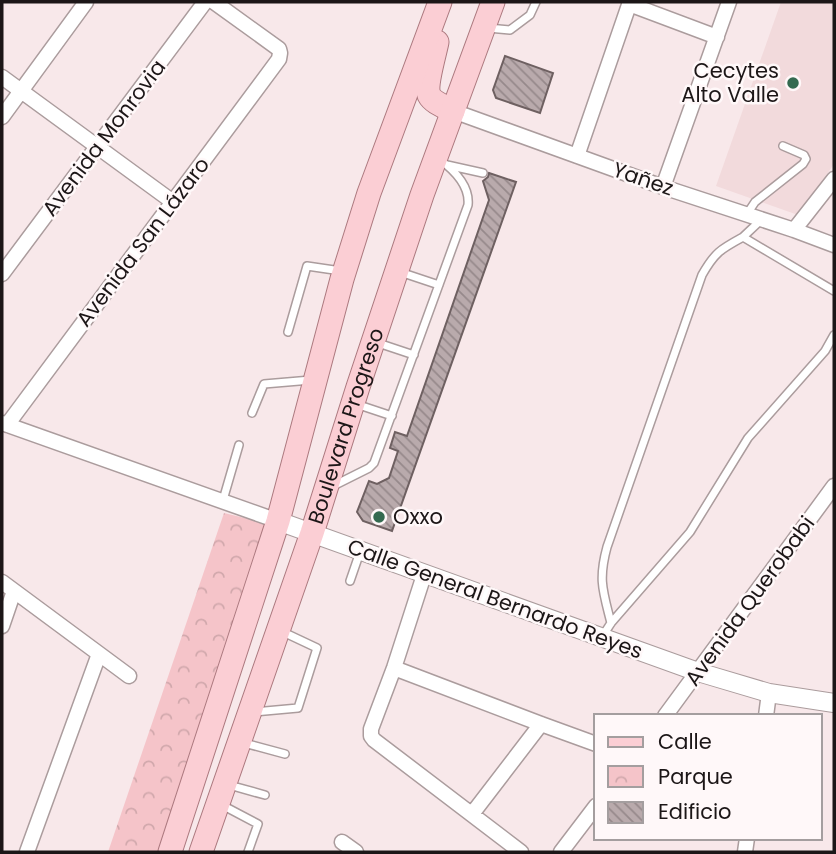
<svg xmlns="http://www.w3.org/2000/svg" width="836" height="854" font-family="Poppins,sans-serif">
	<style>
		.built { fill: #f2dadc }
		.park { fill: url(#park-crowns) }
		.building { fill: url(#building-back-hatch); stroke: #6e6061; stroke-width: 2 }
		.lines { fill: none; stroke-linecap: round; stroke-linejoin: round }
		.service-casing { stroke: #ab9c9d; stroke-width: 10 }
		.minor-casing { stroke: #ab9c9d; stroke-width: 17 }
		.tertiary-casing { stroke: #ab9c9d; stroke-width: 20 }
		.primary-casing { stroke: #ac797f; stroke-width: 25 }
		.service { stroke: #fff; stroke-width: 7 }
		.minor { stroke: #fff; stroke-width: 14 }
		.tertiary { stroke: #fff; stroke-width: 18 }
		.primary { stroke: #fbced4; stroke-width: 23 }
		.poi-dot { fill: #346a50; stroke: #fff8f9; stroke-width: 2.5 }
		.labels { text-anchor: middle; stroke-width: 5; stroke-linejoin: round; paint-order: stroke }
		.poi-label { font-size: 21px; fill: #1c1617; stroke: #fff8f9; text-anchor: end }
		.street-label { font-size: 21px; fill: #1c1617; stroke: #fff8f9 }
	</style>
	<defs>
		<pattern id="park-crowns" width="20" height="18" patternUnits="userSpaceOnUse" patternTransform="scale(1.75)"><rect width="20" height="18" fill="#f5c4c9"/><path d="M2 6a3 3 0 1 1 6 0M12 15a3 3 0 1 1 6 0" fill="none" stroke="#d1a8ac"/></pattern>
		<pattern id="building-back-hatch" width="6" height="6" patternUnits="userSpaceOnUse" patternTransform="scale(1.75)"><rect width="6" height="6" fill="#b9aaac"/><path d="M-1 5l2 2M0 0l6 6M5-1l2 2" fill="none" stroke="#96898b"/></pattern>
	</defs>
	<rect width="100%" height="100%" fill="#f8e8ea"/>
	<path class="built" d="M781,2H834V164L798,215L716,186Z"/>
	<path class="park" d="M224,513L269,524L167,852H108Z"/>
	<path class="building" d="M505,56L553,73L540,113L496,98L493,90Z
		M489,173L516,182L392,531L363,521L357,512L369,481L377,484L389,478L398,451L390,448L395,432L407,436L489,200L483,181L488,177Z"/>
	<g class="lines">
		<defs>
			<path id="service" d="M488,28L510,30L530,15L536,2
				M447,165L483,173
				M747,214L755,202L803,164L806,159L804,155L783,146
				M762,219L743,237L834,291
				M400,272L439,285
				M288,332L307,266L341,271
				M375,342L414,355
				M356,404L392,416
				M252,413L264,384L311,380
				M333,486L369,468L374,463L468,205C470,186 454,170 439,159
				M223,500L239,445
				M350,581L360,552
				M611,623C603,591 598,580 607,547L702,275C715,252 721,249 743,237
				M602,637L611,623L690,532L748,438L825,351L834,335
				M254,712L298,708L317,648L283,632
				M244,743L285,754
				M229,785L265,795
				M220,804L258,824L248,852"/>
			<path id="minor" d="M629,4L717,37
				M2,77L173,202
				M453,111L663,187L794,230L834,245
				M2,117L86,2
				M577,156L630,2
				M663,187L729,2
				M794,230L834,179
				M2,274L205,2
				M2,423L278,521
				M7,425L279,59L280,53L279,49L214,2
				M424,575L394,668L371,729V736L374,740L521,852
				M2,582L129,676
				M2,626L14,591
				M394,668L541,724L596,744
				M665,716L834,486
				M766,716L769,693
				M472,814L541,724
				M342,842L356,852
				M27,852L99,654
				M561,852L596,806
				M745,852L747,838"/>
			<path id="tertiary" d="M278,521L698,672L769,693L834,703"/>
			<g id="primary">
				<path d="M437,42C435,53 425,85 429,95C433,103 446,107 453,111"/>
				<path d="M170,852L278,521L342,279L369,193L440,2"/>
				<path id="s1" d="M201,852L312,533L358,387L422,195L493,2"/>
			</g>
		</defs>
		<use href="#service" class="service-casing"/>
		<use href="#minor" class="minor-casing"/>
		<use href="#tertiary" class="tertiary-casing"/>
		<use href="#primary" class="primary-casing"/>
		<use href="#service" class="service"/>
		<use href="#minor" class="minor"/>
		<use href="#tertiary" class="tertiary"/>
		<use href="#primary" class="primary"/>
	</g>
	<g class="poi-dot">
		<circle cx="793" cy="83" r="7"/>
		<circle cx="379" cy="517" r="7"/>
	</g>
	<g class="labels">
		<g class="poi-label">
			<text x="779" y="78">Cecytes<tspan x="779" dy="24">Alto Valle</tspan></text>
			<text x="393" y="524" text-anchor="start">Oxxo</text>
		</g>
		<g class="street-label">
			<text transform="translate(104 138) rotate(-53)" y="7">Avenida Monrovia</text>
			<text transform="translate(643 179) rotate(19)" y="7">Yañez</text>
			<text transform="translate(143 242) rotate(-53)" y="7">Avenida San Lázaro</text>
			<text dy="7" stroke="none"><textPath href="#s1" startOffset="450">Boulevard Progreso</textPath></text>
			<text transform="translate(495 599) rotate(20)" y="7">Calle General Bernardo Reyes</text>
			<text transform="translate(750 601) rotate(-54)" y="7">Avenida Querobabi</text>
		</g>
	</g>
	<rect width="836" height="854" fill="none" stroke="#1c1617" stroke-width="7"/>
	<rect x="594" y="714" width="228" height="126" fill="#fff8f9" stroke="#a49e9f" stroke-width="2"/>
	<rect x="608" y="737" width="35" height="10" fill="#fbced4" stroke="#a49e9f" stroke-width="2"/>
	<text x="658" y="749" font-size="21" fill="#1c1617">Calle</text>
	<rect x="608" y="766" width="35" height="21" fill="url(#park-crowns)" stroke="#a49e9f" stroke-width="2"/>
	<text x="658" y="784" font-size="21" fill="#1c1617">Parque</text>
	<rect x="608" y="802" width="35" height="21" fill="url(#building-back-hatch)" stroke="#a49e9f" stroke-width="2"/>
	<text x="658" y="819" font-size="21" fill="#1c1617">Edificio</text>
</svg>
